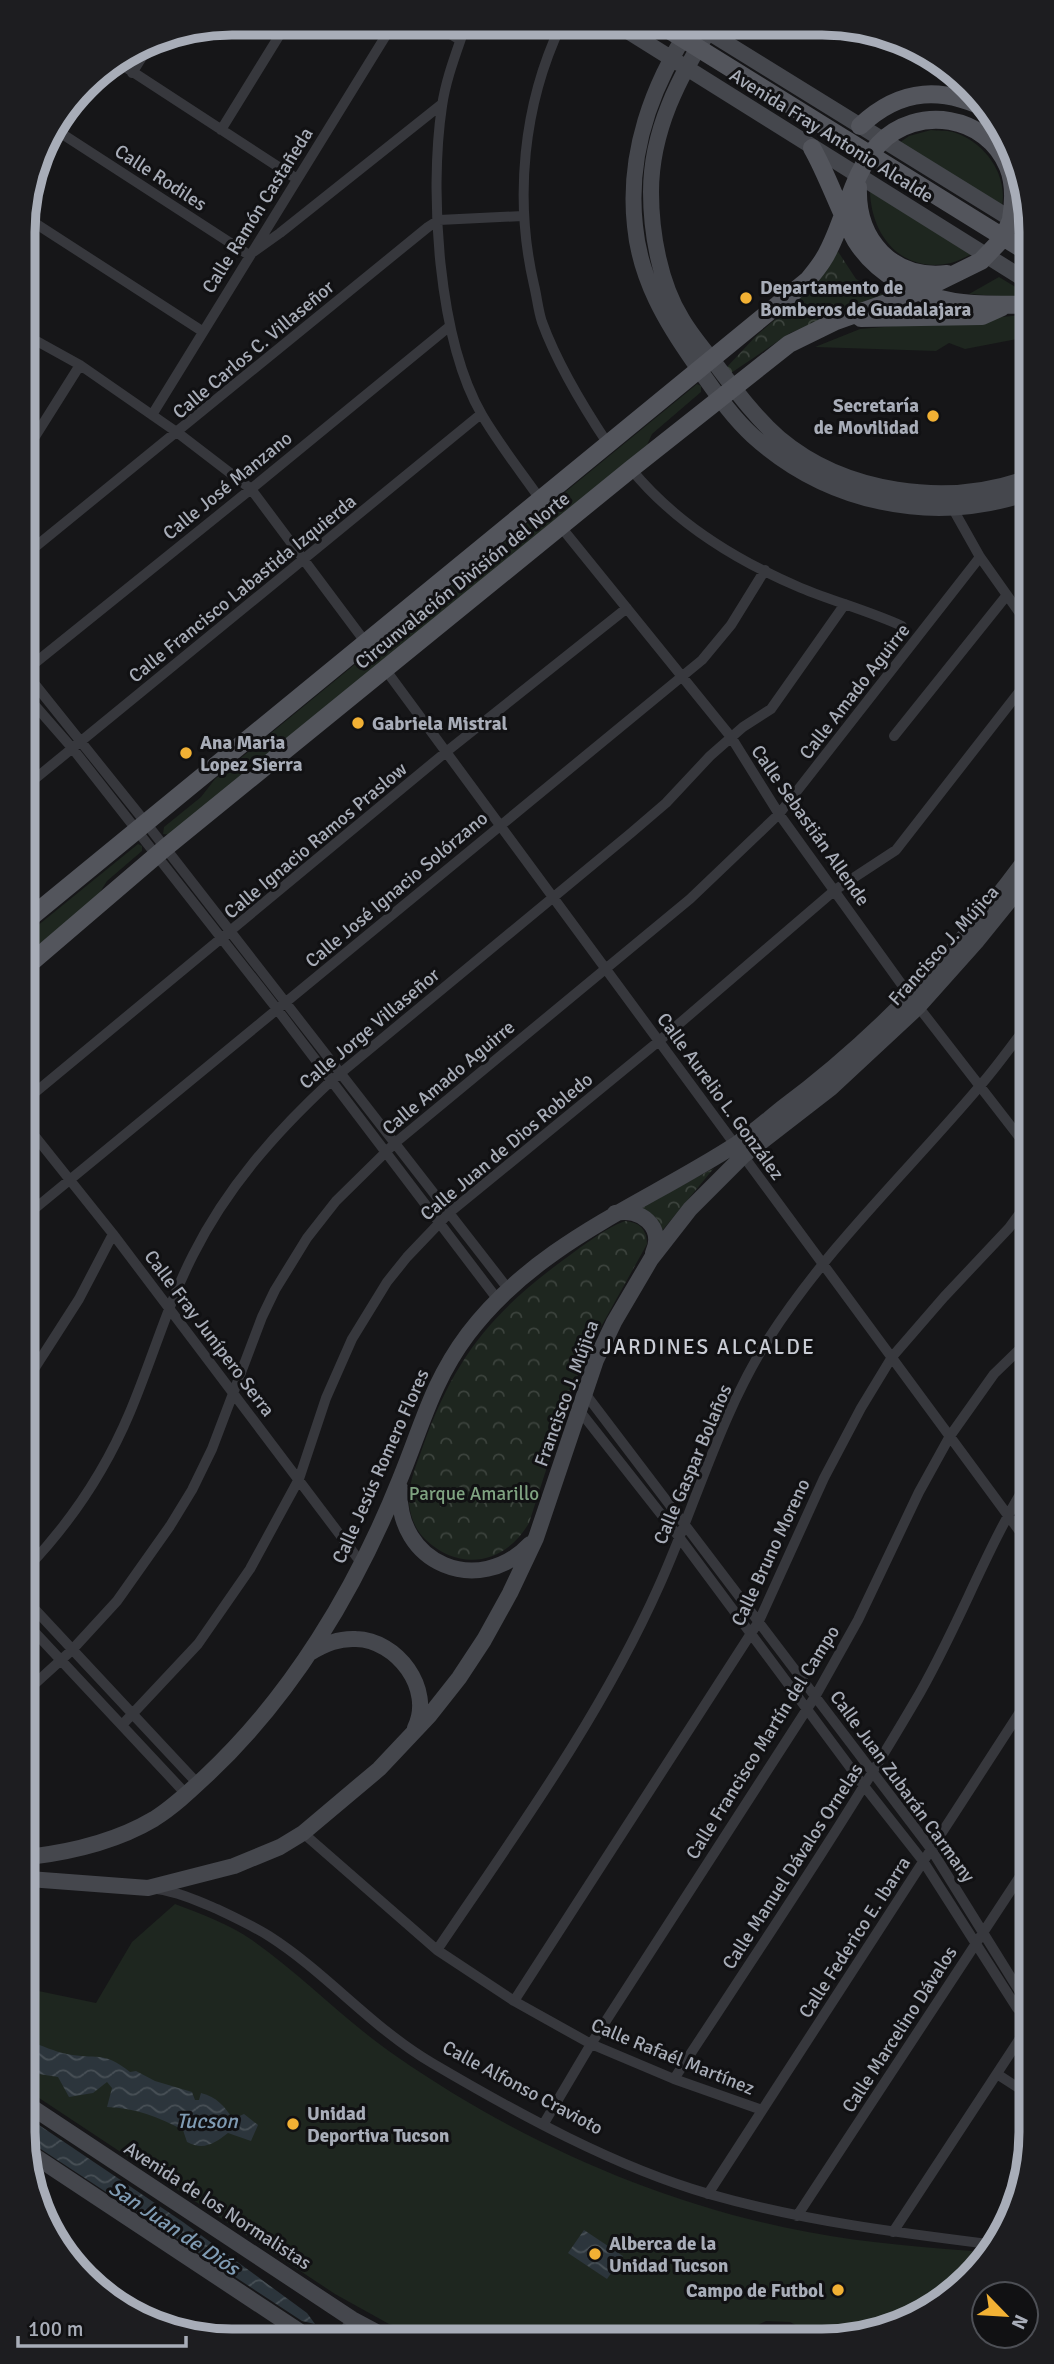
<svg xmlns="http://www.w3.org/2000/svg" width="1054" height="2364" font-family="Signika,sans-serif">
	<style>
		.park { fill: url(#park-crowns) }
		.garden { fill: #1e261f }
		.water { fill: url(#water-waves) }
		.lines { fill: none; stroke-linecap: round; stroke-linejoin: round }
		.street { stroke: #37383d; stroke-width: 10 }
		.secondary { stroke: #45474d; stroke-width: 16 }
		.primary { stroke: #53555c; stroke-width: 18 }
		.poi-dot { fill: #f2b134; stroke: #111113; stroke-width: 2.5 }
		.labels { text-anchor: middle; stroke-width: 6; stroke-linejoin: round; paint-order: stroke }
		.street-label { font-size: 19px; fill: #a8adb8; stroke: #111113 }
		.poi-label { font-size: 19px; font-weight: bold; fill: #a8adb8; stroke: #111113; text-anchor: start }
		.park-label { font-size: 19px; fill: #7fa381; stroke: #111113 }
		.neighbourhood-label { font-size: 21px; letter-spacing: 2px; fill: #c9ccd4; stroke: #111113 }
		.water-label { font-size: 21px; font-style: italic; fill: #7f9bb3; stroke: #111113 }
		.rim { fill: none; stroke: #a8adb8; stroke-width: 9 }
	</style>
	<defs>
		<pattern id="park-crowns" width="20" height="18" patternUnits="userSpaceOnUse" patternTransform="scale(1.75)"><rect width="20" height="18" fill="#1e261f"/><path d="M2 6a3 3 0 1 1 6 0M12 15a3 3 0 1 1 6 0" fill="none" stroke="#3c433d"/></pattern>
		<pattern id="water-waves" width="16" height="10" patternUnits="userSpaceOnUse" patternTransform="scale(1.75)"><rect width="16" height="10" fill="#2c353c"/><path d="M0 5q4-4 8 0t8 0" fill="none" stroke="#485056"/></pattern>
	</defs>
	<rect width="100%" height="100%" fill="#161618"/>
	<path class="park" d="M837,250L856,279L885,296L790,333L731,373L726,368L757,335L817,283Z
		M714,1168L661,1232L656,1218L641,1208Z
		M625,1221C639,1222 647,1229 647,1244L592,1343L572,1389L529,1523C506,1563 461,1573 426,1540C416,1531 410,1517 409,1502C408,1483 417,1464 423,1446C455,1357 491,1313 566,1258C584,1245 604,1229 625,1221Z"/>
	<path class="garden" d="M931,130C938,131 946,130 953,132C984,141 1008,174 1002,206L899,143L909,136Z
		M870,191L972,254C965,257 958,261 951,263C902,274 871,236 870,191Z
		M999,277L1024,292V298L969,294Z
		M1024,315L1025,334L1017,339L965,349L949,343L936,351L815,347L860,329Z
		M697,384L701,386V392L652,434L647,445L171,835L163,834L164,827L201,797L215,779Z
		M138,844L142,846V851L107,881L97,897L26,955V935Z
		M175,1904C201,1914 229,1924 252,1940C302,1975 345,2021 396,2056C518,2141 662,2205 808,2232C868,2244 930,2247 992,2253L988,2260L939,2306L877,2334H812L790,2322L766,2321L737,2335L432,2336L389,2324L335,2294L30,2092L29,1989L96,2003L132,1942Z"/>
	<path class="water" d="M29,2042C42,2045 55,2052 67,2054C96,2060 103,2050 130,2072L136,2071L155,2081L192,2092L195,2100H199L201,2093C217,2097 224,2106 233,2119L244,2114L258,2125L251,2141L228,2133C215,2143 204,2151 187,2142L183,2130C158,2117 136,2108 107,2107L112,2088L107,2082L93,2093L69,2097L58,2077L39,2074L30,2070Z
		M30,2119L183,2222L307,2313L315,2324L302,2321L30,2142Z
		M584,2230L623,2256L607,2279L568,2253Z"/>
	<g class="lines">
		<path class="street" d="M434,24L460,40
			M466,24C457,51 446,78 442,106C429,193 438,339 482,415C499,444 521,472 540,499
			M561,25C523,105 514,199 534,285C537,297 538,310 542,322C557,363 584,408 608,444
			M116,61L297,179
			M132,73L154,38
			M53,128L249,255L280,233L442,104
			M221,130L287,23
			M24,216L202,331
			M24,334L80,365L178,433L251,489L366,643
			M152,415L393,24
			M24,454L80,365
			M631,469C675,523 737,561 801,588C835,602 869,611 902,626
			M953,509L980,557L1026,622
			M561,527L731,737L779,814L910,996L1027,1147
			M24,556L428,227L439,220L523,216
			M385,669L1029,1544
			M25,671L251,489L450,326
			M25,672L146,823L509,1290
			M25,694L73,749L277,1009L498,1300
			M894,736L1007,595
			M25,787L481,414
			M26,1100L446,752L627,608
			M26,1125L113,1234L362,1564
			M27,1215L702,660L731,625L765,570
			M27,1380L79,1299L113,1234
			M584,1392L931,1849L1030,2008
			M579,1410L679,1537L864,1786L923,1861L1017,2008L1030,2021
			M28,1567C70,1523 106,1469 130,1412C152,1360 167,1306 193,1255C227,1187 276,1132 331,1081L631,833L666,803L710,756L743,727L771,709L845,604
			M28,1602L198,1784
			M28,1625L186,1794
			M28,1690L72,1650L117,1601L170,1526L192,1490L212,1449L262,1317L275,1290L307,1238L336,1201L395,1143L690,899L779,814L980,557
			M122,1725L198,1644L250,1569L299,1479L326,1398L352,1339L387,1282L407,1257L449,1213L659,1041L835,890L896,850L1026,683
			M303,1833L437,1950L514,2001L591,2044L674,2079L762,2110
			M157,1889C178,1892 198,1901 217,1909C234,1917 253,1926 269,1936C327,1973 372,2028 432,2063C517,2113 615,2167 709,2194C803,2221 900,2233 996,2245
			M437,1950C516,1833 601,1716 659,1586C696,1504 720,1415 769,1338C828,1246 909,1170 979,1087C996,1068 1011,1046 1027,1026
			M514,2001L759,1621L824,1478L861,1408L892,1357L944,1297L1009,1228L1028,1202
			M997,2074L1031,2096
			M674,2079C755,1955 839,1831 914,1703C957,1631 984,1552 1028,1481
			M543,2125L591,2044L816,1695L858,1620L919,1492L950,1436L994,1374L1028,1341
			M708,2194L1029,1698
			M797,2216L1030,1861
			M893,2232L1030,2023
			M340,2337L352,2319"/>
		<path class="secondary" d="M618,25L1024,279
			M691,26C652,85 627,154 635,226C640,279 666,323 696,365C714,390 730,415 753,436C827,503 930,525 1025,494
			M712,26C679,76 651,131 651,192C651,233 660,284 682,319C692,336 705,351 717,366C736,391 755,417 779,438C844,493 946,507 1025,479
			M702,28L1024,227
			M615,1213C640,1207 665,1227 653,1253
			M400,1488C395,1564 479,1598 530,1544
			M310,1653C325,1644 339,1638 356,1639C397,1640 434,1689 415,1728
			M29,1857C71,1852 117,1841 154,1819C173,1807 189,1792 205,1777C292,1696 356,1589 400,1479C422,1426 432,1382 468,1334C538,1242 642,1205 735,1145C751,1134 766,1121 781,1109C875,1039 957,953 1026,859
			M29,1879L148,1888L234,1866L280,1847L303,1833L379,1769L429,1716L459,1678L484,1640L510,1593L536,1538L596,1360L614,1322L651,1259L690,1209L743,1156L831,1088L918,1007L976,942L1026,880
			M30,2106L352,2319L384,2336
			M30,2153L308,2337"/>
		<path class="primary" d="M661,25L1024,250
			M860,126C901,87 944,86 993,112
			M812,148C829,178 839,211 856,241C876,273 917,296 954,302C977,306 1002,304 1024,305
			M858,187C856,241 893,280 947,274
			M861,318L982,316L1002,307
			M26,921L808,280C816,270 824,261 829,249C846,216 853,171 879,144C917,104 987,115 1008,167C1015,184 1014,201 1011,219
			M26,967L165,848L631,469L789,344L836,321L920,291L981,261L1003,238L1015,211"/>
	</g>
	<g class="poi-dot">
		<circle cx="746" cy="298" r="7"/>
		<circle cx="933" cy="416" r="7"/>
		<circle cx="358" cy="723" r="7"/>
		<circle cx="186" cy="753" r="7"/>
		<circle cx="293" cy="2124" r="7"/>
		<circle cx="595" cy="2254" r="7"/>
		<circle cx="838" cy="2290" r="7"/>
	</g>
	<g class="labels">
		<g class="street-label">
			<text transform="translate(832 135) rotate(32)" y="7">Avenida Fray Antonio Alcalde</text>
			<text transform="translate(161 177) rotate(33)" y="7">Calle Rodiles</text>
			<text transform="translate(257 210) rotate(-58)" y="7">Calle Ramón Castañeda</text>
			<text transform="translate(253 349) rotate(-40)" y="7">Calle Carlos C. Villaseñor</text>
			<text transform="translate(227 485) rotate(-39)" y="7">Calle José Manzano</text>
			<text transform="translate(462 580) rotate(-39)" y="7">Circunvalación División del Norte</text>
			<text transform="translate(242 588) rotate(-39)" y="7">Calle Francisco Labastida Izquierda</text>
			<text transform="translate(854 691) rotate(-52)" y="7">Calle Amado Aguirre</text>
			<text transform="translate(811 825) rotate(55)" y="7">Calle Sebastián Allende</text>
			<text transform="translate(315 840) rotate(-40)" y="7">Calle Ignacio Ramos Praslow</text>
			<text transform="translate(396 889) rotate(-40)" y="7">Calle José Ignacio Solórzano</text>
			<text transform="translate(943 945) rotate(-48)" y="7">Francisco J. Mújica</text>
			<text transform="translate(369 1028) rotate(-40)" y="7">Calle Jorge Villaseñor</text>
			<text transform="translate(448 1077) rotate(-40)" y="7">Calle Amado Aguirre</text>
			<text transform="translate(721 1096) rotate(54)" y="7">Calle Aurelio L. González</text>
			<text transform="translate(506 1146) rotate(-40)" y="7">Calle Juan de Dios Robledo</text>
			<text transform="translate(210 1333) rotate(53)" y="7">Calle Fray Junípero Serra</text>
			<text transform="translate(566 1393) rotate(-70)" y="7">Francisco J. Mújica</text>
			<text transform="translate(692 1464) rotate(-67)" y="7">Calle Gaspar Bolaños</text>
			<text transform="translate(380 1466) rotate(-66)" y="7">Calle Jesús Romero Flores</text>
			<text transform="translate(770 1552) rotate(-65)" y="7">Calle Bruno Moreno</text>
			<text transform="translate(762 1742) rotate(-58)" y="7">Calle Francisco Martín del Campo</text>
			<text transform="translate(903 1786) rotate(54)" y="7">Calle Juan Zubarán Carmany</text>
			<text transform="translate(792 1866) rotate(-57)" y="7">Calle Manuel Dávalos Ornelas</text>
			<text transform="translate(854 1937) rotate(-57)" y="7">Calle Federico E. Ibarra</text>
			<text transform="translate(899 2029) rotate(-57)" y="7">Calle Marcelino Dávalos</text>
			<text transform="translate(673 2056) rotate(22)" y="7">Calle Rafaél Martínez</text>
			<text transform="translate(523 2087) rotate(28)" y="7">Calle Alfonso Cravioto</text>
			<text transform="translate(218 2205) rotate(33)" y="7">Avenida de los Normalistas</text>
		</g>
		<g class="poi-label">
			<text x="760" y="294">Departamento de<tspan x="760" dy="22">Bomberos de Guadalajara</tspan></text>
			<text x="919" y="412" text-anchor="end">Secretaría<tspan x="919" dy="22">de Movilidad</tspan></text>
			<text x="372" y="730">Gabriela Mistral</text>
			<text x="200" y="749">Ana Maria<tspan x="200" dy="22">Lopez Sierra</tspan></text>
			<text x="307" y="2120">Unidad<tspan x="307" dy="22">Deportiva Tucson</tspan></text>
			<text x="609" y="2250">Alberca de la<tspan x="609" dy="22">Unidad Tucson</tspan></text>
			<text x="824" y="2297" text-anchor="end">Campo de Futbol</text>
		</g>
		<g class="park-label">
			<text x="474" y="1500">Parque Amarillo</text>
		</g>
		<g class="neighbourhood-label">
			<text x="709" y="1354">JARDINES ALCALDE</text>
		</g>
		<g class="water-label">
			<text x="207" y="2128">Tucson</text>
			<text transform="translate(174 2228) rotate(34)" y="7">San Juan de Diós</text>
		</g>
	</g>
	<path d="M0 0H1054V2364H0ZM232 35H822A197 197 0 0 1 1019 232V2132A197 197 0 0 1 822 2329H232A197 197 0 0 1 35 2132V232A197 197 0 0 1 232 35Z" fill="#1d1d20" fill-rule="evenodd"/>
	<path class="rim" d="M232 35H822A197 197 0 0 1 1019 232V2132A197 197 0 0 1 822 2329H232A197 197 0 0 1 35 2132V232A197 197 0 0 1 232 35Z"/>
	<g transform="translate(1005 2315) rotate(115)"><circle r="33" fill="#111113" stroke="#4d4f55" stroke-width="2"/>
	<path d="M0-5L12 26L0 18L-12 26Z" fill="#f2b134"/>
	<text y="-10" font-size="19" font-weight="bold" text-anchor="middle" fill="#a8adb8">N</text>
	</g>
	<path d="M18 2336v10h168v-10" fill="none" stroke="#a8adb8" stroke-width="3.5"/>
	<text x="28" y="2336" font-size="21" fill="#a8adb8" stroke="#111113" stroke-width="5" paint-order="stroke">100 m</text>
</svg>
